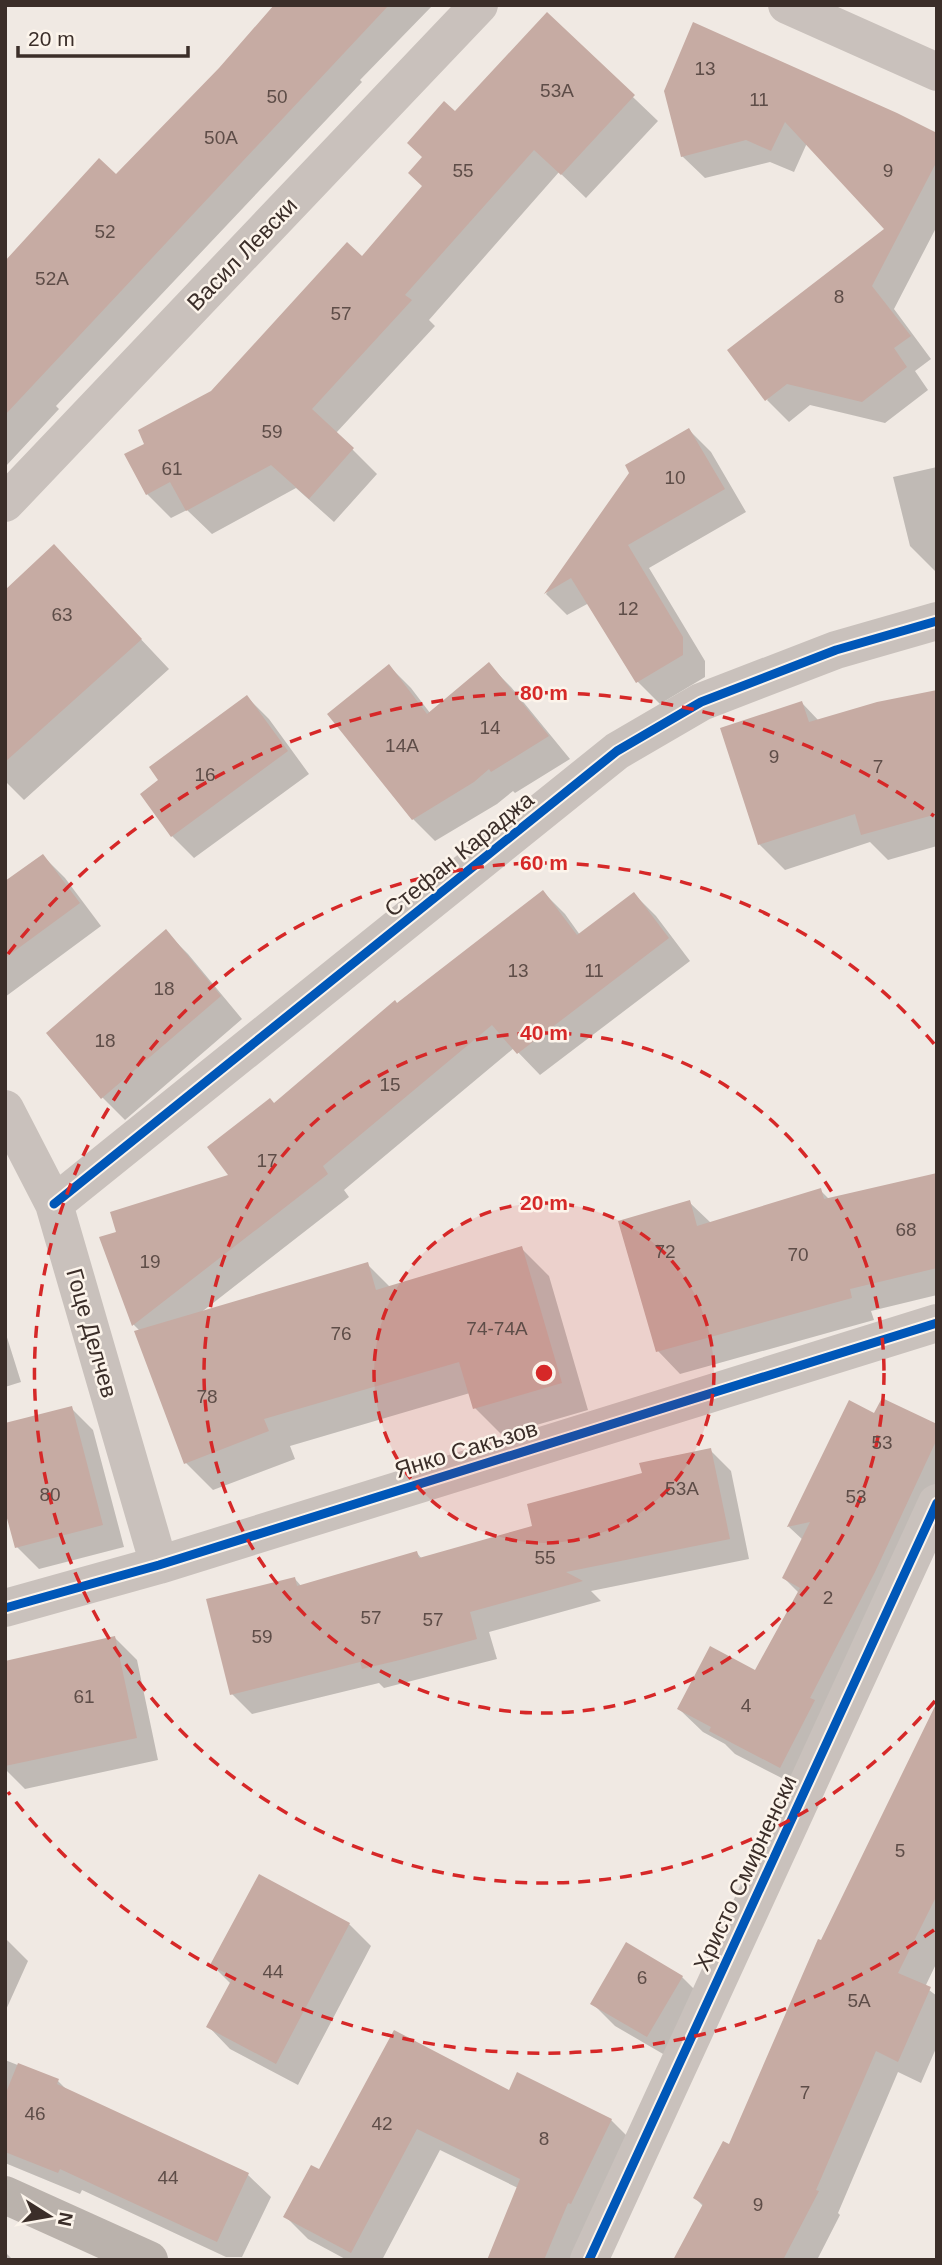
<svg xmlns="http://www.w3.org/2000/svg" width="942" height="2265" font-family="Arial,sans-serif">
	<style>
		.shadow { fill: #0003 }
		.building { fill: #c6aba3 }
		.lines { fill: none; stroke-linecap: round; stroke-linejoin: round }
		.street { stroke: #c9c1bc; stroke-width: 38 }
		.secondary { stroke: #bab2ac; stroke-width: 38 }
		.cycleway-casing { stroke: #fcf4eb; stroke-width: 13 }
		.cycleway { stroke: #0057b8; stroke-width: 9 }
		.ring { fill: none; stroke: #d62828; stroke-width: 3.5; stroke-dasharray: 12 9 }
		.labels { text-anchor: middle; stroke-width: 5; stroke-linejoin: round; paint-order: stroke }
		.number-label { font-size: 19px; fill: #5e4d48 }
		.street-label { font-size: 23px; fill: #3b2e29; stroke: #fcf4eb }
		.centre { fill: #d62828; stroke: #fcf4eb; stroke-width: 3.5 }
		.ring-label { font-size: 21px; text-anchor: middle; font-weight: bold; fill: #d62828; stroke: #fcf4eb; stroke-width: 5; stroke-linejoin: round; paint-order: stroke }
	</style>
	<rect width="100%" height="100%" fill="#f0e9e3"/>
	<path class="shadow" d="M299,5H433L360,80L362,82L56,406L59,409L6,466L5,262L116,176Z
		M547,15L658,121L586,198L559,172L429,320L435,326L336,433L377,474L334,522L296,488L212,534L187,510L171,518L147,494L146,445L212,392L362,258L424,187V157L455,114Z
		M666,91L937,135V226L894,309L931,359L915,371L928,390L885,423L810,405L789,422L767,400L886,229L807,143L794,172L770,162L705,178L682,156Z
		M689,430L711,452L746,512L649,568L705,661V677L660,704L638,682L589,603L567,615L546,594L631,474Z
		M937,467V572H936L910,546L893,477Z
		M54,547L169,669L24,800L5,781V593Z
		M489,665L511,687L570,759L515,793L513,791L497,804L435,841L413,819L389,666L411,688L430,713Z
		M937,692V846L888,860L870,842L785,870L759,844L802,703L819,721Z
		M247,697L269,719L309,774L194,858L172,836L160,781Z
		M43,856L65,878L101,926L5,997V884Z
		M543,892L565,914L580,935L634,894L656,916L690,961L540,1075L514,1048L344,1190L349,1197L199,1314L367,1264L391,1288L521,1248L549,1276L588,1410L502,1435L475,1408L470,1393L290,1446L295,1459L213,1490L186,1463L140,1331L134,1325L101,1239L118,1233L231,1176L274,1105Z
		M166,932L188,954L242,1019L125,1120L103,1098L48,1033Z
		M937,1174V1295L871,1311L874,1320L680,1374L658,1351L689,1202L711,1223L820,1190L830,1200Z
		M5,1331L21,1382L5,1387Z
		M850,1403L875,1415L937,1426V1513L805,1790L735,1754L725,1744L703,1732L679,1709L755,1672L799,1593L784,1578L803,1540L789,1527Z
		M71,1408L93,1430L124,1547L39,1569L17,1547Z
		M710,1450L731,1471L749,1559L591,1591L601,1601L489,1632L497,1659L384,1688L379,1683L252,1714L232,1694L295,1579L302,1587L417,1553L422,1559L534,1528L644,1474Z
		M115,1638L137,1660L158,1760L25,1789L5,1769V1663Z
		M937,1729V1962L925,1987L937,1996V2046L921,2083L898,2072L838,2213L840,2215L817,2260H675L704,2207L695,2198L730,2147L821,1942Z
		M349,1924L371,1946L298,2085L230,2049L208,2026L231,1984L212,1965Z
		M5,1938L28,1961L5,2012Z
		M682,1977L704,1999L670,2058L615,2026L592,2003Z
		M395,2032L510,2092L611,2120L633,2142L575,2260H489L518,2188L440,2150L382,2260H347L308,2239L285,2216L319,2172Z
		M5,2060L58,2081L69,2092L248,2175L271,2197L242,2257H226L82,2190L80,2194L5,2163Z
		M5,2252L13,2260H5Z"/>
	<path class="building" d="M274,5H389L5,415V261L99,158L116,174L219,68Z
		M547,12L635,95L561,175L534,150L405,295L412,300L312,409L354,448L309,499L271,465L186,511L170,482L146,495L124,454L144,444L138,430L211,391L347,242L362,256L422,186L408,173L422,157L407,143L444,101L455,111Z
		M693,22L897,113L937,133V161L872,286L911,336L894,348L907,367L862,402L787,384L765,401L727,350L884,229L785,122L771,151L746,140L681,157L664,91Z
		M689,428L725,489L628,545L683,637V655L636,683L571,578L544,594L629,473L625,465Z
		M54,544L142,639L5,762V590Z
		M489,662L549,736L491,772L489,769L474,782L412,820L327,714L389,664L427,714Z
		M937,690V814L861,835L855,814L758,845L720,728L802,701L809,722L877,702Z
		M247,695L288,751L171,837L140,794L158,780L149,767Z
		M43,854L80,903L5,958V881Z
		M543,890L577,935L634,892L669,938L517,1054L492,1025L323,1166L328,1174L132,1326L99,1237L116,1232L110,1212L228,1175L207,1147L270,1098L274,1103L395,1000L397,1003Z
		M166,929L221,996L101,1099L46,1033Z
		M937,1173V1268L850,1289L852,1298L656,1352L618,1221L690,1200L697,1226L821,1188L824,1199Z
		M522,1246L562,1383L473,1409L459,1362L264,1419L269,1431L184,1464L134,1331L368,1262L376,1290Z
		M882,1398L937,1424V1439L875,1572L810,1698L815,1700L780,1768L709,1731L711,1727L677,1709L710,1646L755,1670L800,1588L782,1578L810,1522L787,1527L849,1400L874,1413Z
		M72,1406L103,1525L15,1548L5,1511V1423Z
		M711,1448L730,1539L566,1572L583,1581L470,1612L477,1639L404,1659L362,1669L360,1662L230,1695L206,1599L295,1577L297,1586L417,1551L419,1558L532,1526L527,1504L642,1473L639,1463Z
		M115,1636L137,1738L5,1766V1661Z
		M937,1702V1895L898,1973L931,1987L898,2062L876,2051L816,2190L819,2191L783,2260H673L703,2204L693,2198L723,2141L729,2144L818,1939L821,1940Z
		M259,1874L350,1923L276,2064L206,2027L233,1977L210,1965Z
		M626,1942L683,1976L647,2037L590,2004Z
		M394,2030L509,2090L517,2072L612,2119L571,2204L568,2203L544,2260H487L520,2179L417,2129L351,2253L283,2217L311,2165L319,2169Z
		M18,2063L59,2079L57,2084L249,2173L217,2242L60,2169L58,2173L5,2152V2095Z"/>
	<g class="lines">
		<path class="street" d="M787,5L937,72
			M5,503L479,5
			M5,1109L54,1204L159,1565
			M54,1204L617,751L701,702L836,650L937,621
			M5,1608L159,1565L937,1323
			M589,2260L937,1503"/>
		<path class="secondary" d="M5,2195L149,2260"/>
		<defs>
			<path id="cycleway" d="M54,1204L617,751L701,702L836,650L937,621
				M5,1608L159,1565L937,1323
				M589,2260L937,1503"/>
		</defs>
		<use href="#cycleway" class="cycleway-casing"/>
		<use href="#cycleway" class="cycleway"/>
	</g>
	<circle cx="544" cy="1373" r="170" fill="#d62828" fill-opacity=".12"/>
	<g class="ring">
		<circle cx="544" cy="1373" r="170"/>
		<circle cx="544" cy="1373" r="340"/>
		<path d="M935 1701A510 510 0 1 1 935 1045"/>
		<path d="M934 1930A680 680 0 0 1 8 1792M8 954A680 680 0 0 1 934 816"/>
	</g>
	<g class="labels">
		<g class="number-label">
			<text x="705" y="75">13</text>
			<text x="557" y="97">53А</text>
			<text x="277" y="103">50</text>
			<text x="759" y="106">11</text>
			<text x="221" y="144">50А</text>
			<text x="463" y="177">55</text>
			<text x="888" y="177">9</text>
			<text x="105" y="238">52</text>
			<text x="52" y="285">52А</text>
			<text x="839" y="303">8</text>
			<text x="341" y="320">57</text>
			<text x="272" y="438">59</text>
			<text x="172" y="475">61</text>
			<text x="675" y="484">10</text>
			<text x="628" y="615">12</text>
			<text x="62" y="621">63</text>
			<text x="490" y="734">14</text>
			<text x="402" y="752">14А</text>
			<text x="774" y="763">9</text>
			<text x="878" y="773">7</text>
			<text x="205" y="781">16</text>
			<text x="518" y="977">13</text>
			<text x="594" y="977">11</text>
			<text x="164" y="995">18</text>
			<text x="105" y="1047">18</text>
			<text x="390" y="1091">15</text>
			<text x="267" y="1167">17</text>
			<text x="906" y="1236">68</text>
			<text x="665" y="1258">72</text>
			<text x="798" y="1261">70</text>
			<text x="150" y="1268">19</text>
			<text x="497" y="1335">74-74А</text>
			<text x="341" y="1340">76</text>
			<text x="207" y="1403">78</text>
			<text x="882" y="1449">53</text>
			<text x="682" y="1495">53А</text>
			<text x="50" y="1501">80</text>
			<text x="856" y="1503">53</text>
			<text x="545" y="1564">55</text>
			<text x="828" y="1604">2</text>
			<text x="371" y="1624">57</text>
			<text x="433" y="1626">57</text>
			<text x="262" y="1643">59</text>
			<text x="84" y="1703">61</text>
			<text x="746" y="1712">4</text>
			<text x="900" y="1857">5</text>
			<text x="273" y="1978">44</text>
			<text x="642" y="1984">6</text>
			<text x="859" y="2007">5А</text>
			<text x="805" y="2099">7</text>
			<text x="35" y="2120">46</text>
			<text x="382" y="2130">42</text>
			<text x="544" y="2145">8</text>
			<text x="168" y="2184">44</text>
			<text x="758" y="2211">9</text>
		</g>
		<g class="street-label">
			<text transform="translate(242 254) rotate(-46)" y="8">Васил Левски</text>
			<text transform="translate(459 854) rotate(-39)" y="8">Стефан Караджа</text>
			<text transform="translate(92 1333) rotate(74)" y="8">Гоце Делчев</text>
			<text transform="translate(466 1449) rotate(-17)" y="8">Янко Сакъзов</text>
			<text transform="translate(745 1873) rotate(-65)" y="8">Христо Смирненски</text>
		</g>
	</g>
	<circle cx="544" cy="1373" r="10" class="centre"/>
	<g class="ring-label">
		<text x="544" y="700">80 m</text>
		<text x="544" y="870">60 m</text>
		<text x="544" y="1040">40 m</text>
		<text x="544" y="1210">20 m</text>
	</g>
	<rect width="942" height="2265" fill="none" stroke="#3b2e29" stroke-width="14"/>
	<g transform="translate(49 2216) rotate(101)" stroke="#fcf4eb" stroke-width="5" paint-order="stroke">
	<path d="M0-5L12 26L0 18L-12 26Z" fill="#3b2e29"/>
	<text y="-10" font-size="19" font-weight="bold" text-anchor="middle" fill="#3b2e29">N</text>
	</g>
	<path d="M18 46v10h170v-10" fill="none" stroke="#3b2e29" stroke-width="3.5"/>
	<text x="28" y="46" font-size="21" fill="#3b2e29" stroke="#fcf4eb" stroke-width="5" paint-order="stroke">20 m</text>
</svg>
